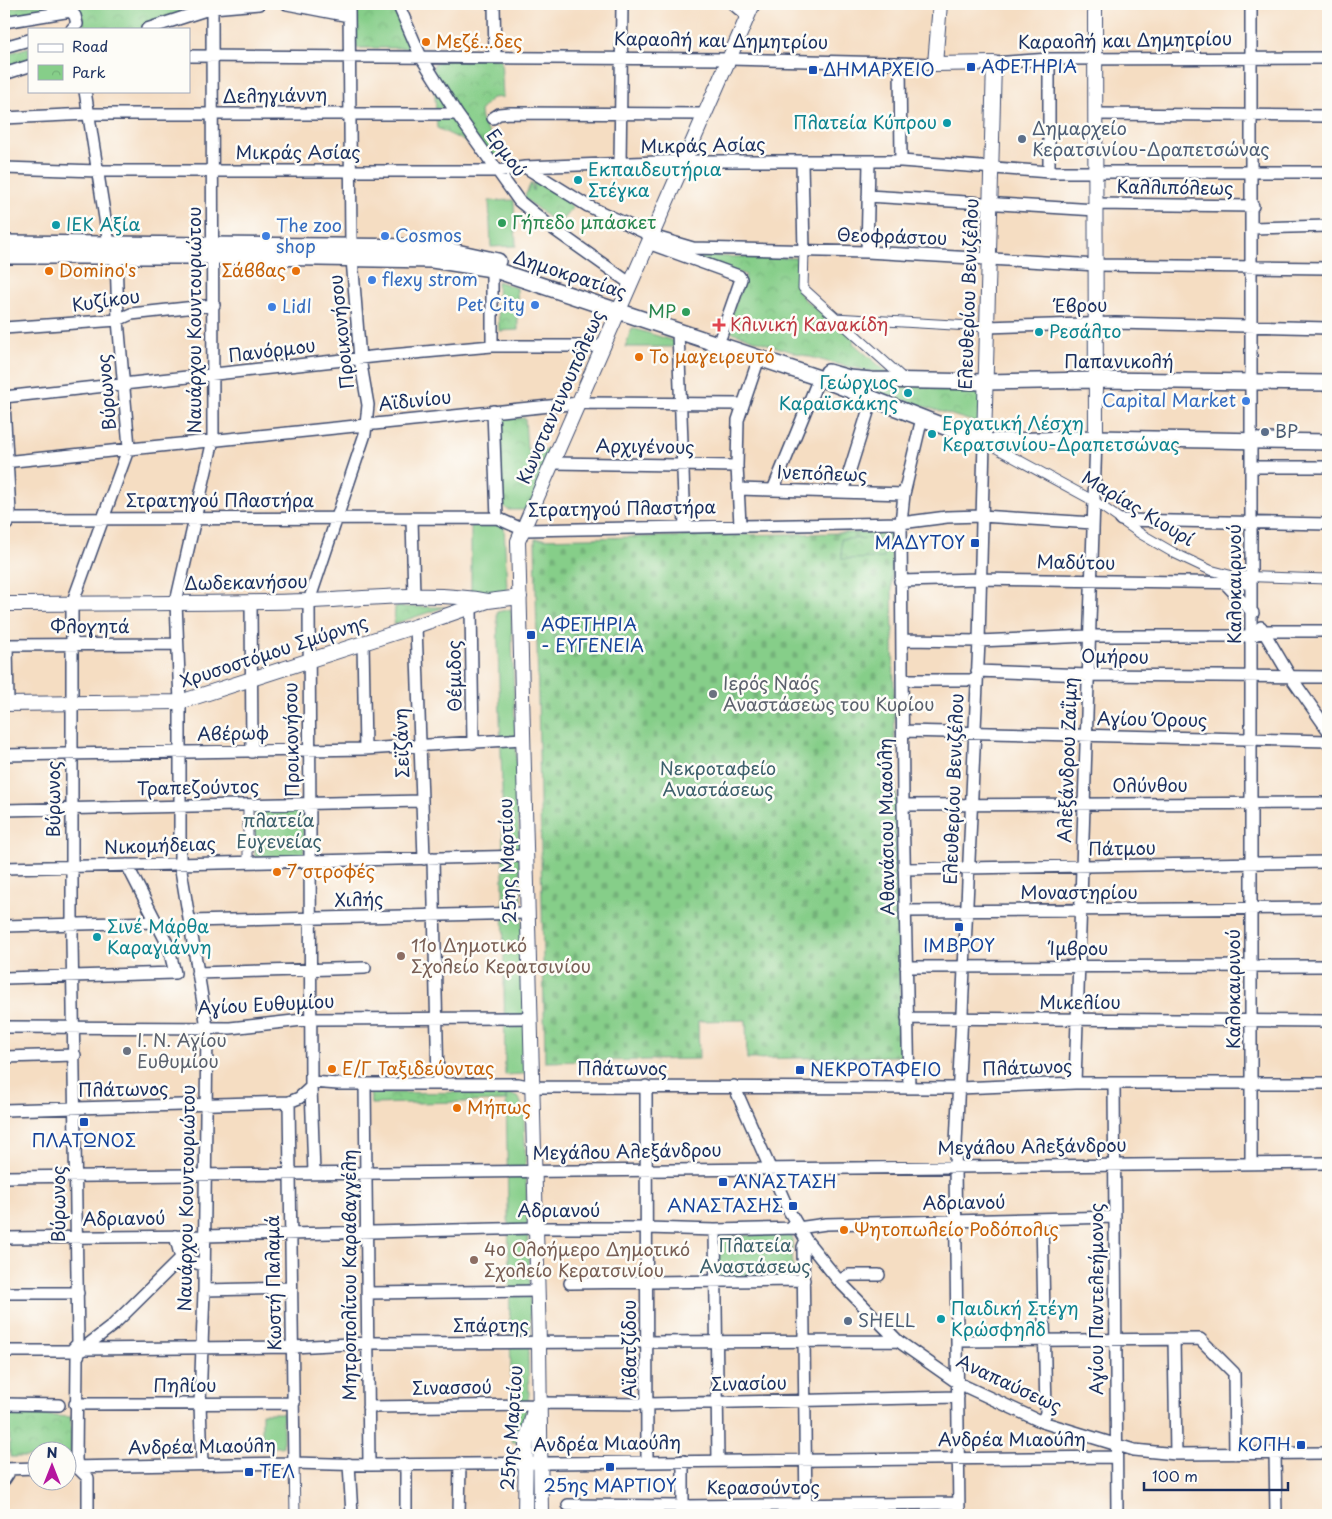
<svg xmlns="http://www.w3.org/2000/svg" width="1332" height="1519" font-family="'Playpen Sans',sans-serif">
	<style>
		.green { fill: #86ce89; stroke: #507e74 }
		.cemetery { fill: url(#cemetery-stones); stroke: #507e74 }
		.park { fill: url(#park-crowns); stroke: #507e74 }
		.lines { fill: none; stroke-linecap: round; stroke-linejoin: round }
		.pedestrian-casing { stroke: #3c496d; stroke-width: 11 }
		.minor-casing { stroke: #3c496d; stroke-width: 14 }
		.tertiary-casing { stroke: #3c496d; stroke-width: 16 }
		.secondary-casing { stroke: #3c496d; stroke-width: 18 }
		.pedestrian { stroke: #fff; stroke-width: 9 }
		.minor { stroke: #fff; stroke-width: 11 }
		.tertiary { stroke: #fff; stroke-width: 14 }
		.secondary { stroke: #fff; stroke-width: 15 }
		.food-dot { fill: #e8710a; stroke: #fdfcf7; stroke-width: 2 }
		.transit-dot { fill: #1a4fb4; stroke: #fdfcf7; stroke-width: 2 }
		.culture-dot { fill: #0f9aa8; stroke: #fdfcf7; stroke-width: 2 }
		.service-dot { fill: #5c6f8a; stroke: #fdfcf7; stroke-width: 2 }
		.leisure-dot { fill: #2e9e5b; stroke: #fdfcf7; stroke-width: 2 }
		.shop-dot { fill: #3f7fe0; stroke: #fdfcf7; stroke-width: 2 }
		.health-dot { fill: #e0444e; stroke: #fdfcf7; stroke-width: 2 }
		.worship-dot { fill: #6b7280; stroke: #fdfcf7; stroke-width: 2 }
		.education-dot { fill: #8d6e63; stroke: #fdfcf7; stroke-width: 2 }
		.labels { text-anchor: middle; stroke-width: 5; stroke-linejoin: round; paint-order: stroke }
		.street-label { font-size: 18px; fill: #1b2f5e; stroke: #fdfcf7 }
		.food-label { font-size: 18px; fill: #c56008; stroke: #fdfcf7; text-anchor: start }
		.transit-label { font-size: 18px; fill: #164399; stroke: #fdfcf7; text-anchor: start }
		.culture-label { font-size: 18px; fill: #0d838f; stroke: #fdfcf7; text-anchor: start }
		.service-label { font-size: 18px; fill: #4e5e75; stroke: #fdfcf7; text-anchor: start }
		.leisure-label { font-size: 18px; fill: #27864d; stroke: #fdfcf7; text-anchor: start }
		.shop-label { font-size: 18px; fill: #366cbe; stroke: #fdfcf7; text-anchor: start }
		.health-label { font-size: 18px; fill: #be3a42; stroke: #fdfcf7; text-anchor: start }
		.worship-label { font-size: 18px; fill: #5b616d; stroke: #fdfcf7; text-anchor: start }
		.park-label { font-size: 18px; fill: #3b5f6b; stroke: #fdfcf7 }
		.education-label { font-size: 18px; fill: #785e54; stroke: #fdfcf7; text-anchor: start }
	</style>
	<defs>
		<pattern id="cemetery-stones" width="16" height="16" patternUnits="userSpaceOnUse" patternTransform="scale(1.25)"><rect width="16" height="16" fill="#86ce89"/><path d="M2 7V4a2 2 0 0 1 4 0v3zM10 15v-3a2 2 0 0 1 4 0v3z" fill="#73b179"/></pattern>
		<pattern id="park-crowns" width="20" height="18" patternUnits="userSpaceOnUse" patternTransform="scale(1.25)"><rect width="20" height="18" fill="#86ce89"/><path d="M2 6a3 3 0 1 1 6 0M12 15a3 3 0 1 1 6 0" fill="none" stroke="#73b179"/></pattern>
	</defs>
	<rect width="100%" height="100%" fill="#fdfcf7"/>
	<filter id="ink" filterUnits="userSpaceOnUse"><feTurbulence type="fractalNoise" baseFrequency=".02" numOctaves="2"/><feDisplacementMap in="SourceGraphic" scale="10" xChannelSelector="R" yChannelSelector="G"/><feConvolveMatrix kernelMatrix="1 2 1 2 8 2 1 2 1" color-interpolation-filters="sRGB"/></filter>
	<filter id="wash" filterUnits="userSpaceOnUse"><feTurbulence type="fractalNoise" baseFrequency=".0096" numOctaves="4" result="noise"/><feDisplacementMap in="SourceGraphic" scale="20" xChannelSelector="R" yChannelSelector="G"/><feGaussianBlur stdDeviation="1.12" result="paint"/><feColorMatrix in="noise" values="0 0 0 0 0 0 0 0 0 0 0 0 0 0 0 0 0 1.4 0 .05"/><feComposite in="paint" operator="in"/></filter>
	<g filter="url(#wash)">
		<rect width="100%" height="100%" fill="#f5ddc2"/>
		<path class="green" d="M514,200L516,246L491,247L489,201Z
			M632,328L674,341V347H625Z
			M471,525H504L507,590L499,595L471,593Z
			M511,609L527,1072L523,1074L505,1075L502,787L497,612Z
			M506,1092L519,1098L524,1111L531,1336L528,1356L529,1395L520,1442H512Z
			M262,1413H283V1447H262Z"/>
		<path class="cemetery" d="M891,532L901,1056L747,1059L746,1020L698,1021L699,1059L545,1062L535,539Z"/>
		<path class="park" d="M39,4H248L142,29H81L84,25L82,15L77,7L4,17V9Z
			M356,4H391L414,43L413,48H356Z
			M29,47V65L4,73V55Z
			M448,57L501,58L503,97L492,98L480,111L481,120L503,155L495,156L437,128L433,65Z
			M534,176L573,207L558,225L524,198L531,183L533,191Z
			M663,244L704,256L798,258V291L805,300L854,336L853,343L889,374C833,366 780,349 726,330L746,275L662,247Z
			M497,281L517,288L518,330L499,331Z
			M845,382L982,389L981,424Z
			M498,418H525L527,450H559L531,510H508L500,503Z
			M883,538L884,558L842,559L841,539Z
			M395,607H445L394,624Z
			M303,805L304,856L255,857L254,808Z
			M506,1092V1101L371,1104L370,1093Z
			M792,1234L793,1277L718,1278L717,1236Z
			M9,1413L71,1417V1456H68V1452H38L37,1457H10Z"/>
	</g>
	<g filter="url(#ink)">
		<g class="lines">
			<defs>
				<path id="pedestrian" d="M804,251L803,288L904,379
					M835,318L987,327
					M987,443L1094,501L1141,534L1174,553L1210,570L1233,576L1328,579
					M248,804V861
					M294,1463L295,1515"/>
				<path id="minor" d="M287,4L349,16
					M398,4L421,57L457,114L519,201L555,230L631,284
					M494,4L495,57
					M733,4L747,16
					M1251,4C1254,390 1253,777 1251,1164
					M4,22L71,11L75,16L77,24L72,29
					M147,29L212,8L259,4
					M4,47L29,40
					M189,56L729,59L935,64
					M1049,59V172
					M900,63L901,161
					M994,63L1049,59L1328,58
					M4,74L29,66
					M85,91L109,244
					M1096,114L1328,116
					M4,118L88,114H457
					M493,118L499,114L510,113L705,114
					M802,163L804,251
					M620,165L622,4
					M525,167L588,206L652,236L693,248L867,252L1097,265L1328,268
					M4,168L98,171H497L525,167L684,161H901L1049,172H1328
					M868,196L1096,210
					M1096,204L1253,206
					M1253,228L1328,226
					M648,243L739,276L741,279L721,336
					M867,252L869,162
					M492,269V346
					M987,327L1115,323L1328,328
					M4,328L118,320L131,314L214,305
					M678,331L685,527
					M4,397L380,356L492,346H604
					M4,404L10,512L7,524
					M493,411L497,518
					M4,462L579,403L742,404
					M553,463L737,466
					M1253,467H1328
					M739,489L904,494
					M773,490L819,378
					M843,492L872,399
					M412,518L414,597
					M4,519L497,518L524,530L901,523L947,517L982,516L1093,523
					M1121,520L1328,524
					M740,525L737,466L738,420L759,358
					M900,581L980,579L1251,583
					M1224,582L1253,613
					M251,602L252,752
					M471,608L473,743
					M416,626L424,859
					M1261,627L1290,676L1328,730
					M902,640L979,641L1089,636H1252L1264,631H1328
					M363,643L365,749
					M4,645L177,644
					M7,645L8,704
					M977,671L1088,675L1328,677
					M902,680H977
					M903,731L1328,741
					M4,755L365,749L523,739
					M903,805L1328,803
					M4,810L422,801
					M433,858L438,1084
					M4,868L526,856
					M904,869L1328,862
					M905,911L1328,908
					M190,921L528,913
					M4,926L157,922
					M906,967L1328,966
					M197,973L365,968
					M4,978L175,973L168,945L127,865
					M907,1018L1328,1021
					M4,1027L230,1028L312,1019L531,1018
					M4,1057L75,1055
					M312,1082L338,1084H518L533,1087L960,1088L1075,1083H1328
					M1075,1083L1096,438
					M1114,1083L1117,1515
					M365,1084L369,1465
					M646,1086L647,1461
					M734,1086L788,1209L806,1240L839,1281L898,1341L958,1383L1042,1422L1134,1450L1176,1454L1328,1453
					M311,1087L314,1173
					M909,1087L903,805L901,523L904,494L922,418
					M289,1102L294,1463
					M4,1110L289,1102L299,1098L311,1087L309,601L365,434L368,405L360,359L351,246L349,4
					M4,1177L1328,1163
					M1042,1219L1046,1413L1042,1422
					M715,1230L718,1460
					M4,1238L204,1236L536,1228H647L715,1230L798,1228L826,1224L1115,1217
					M806,1240L803,1247L806,1515
					M181,1258L203,1265
					M839,1281L849,1275H879
					M570,1283L804,1280
					M204,1290L291,1288
					M4,1293H78
					M367,1293L538,1291
					M1174,1339L1176,1454
					M957,1341L1200,1339L1234,1373L1235,1454
					M84,1349L293,1347L368,1343L898,1341
					M4,1351H71L78,1343L72,939V604L129,447L118,320L116,256
					M540,1403L647,1404L958,1397
					M4,1404L59,1405
					M75,1404L294,1403
					M368,1407L536,1405
					M1275,1453L1276,1515
					M683,1461V1515
					M349,1464L352,1515
					M406,1464V1515
					M202,1465L200,1403L204,1290L207,1027L180,864V702L176,602L213,440L212,8
					M68,1467L294,1463L369,1465L1116,1457
					M4,1469L38,1468
					M4,1480L8,1474V1469
					M568,1505L683,1506L959,1503
					M88,1515V1478L77,1467L76,1459L77,1358L81,1350L112,1326L181,1258L175,1236
					M459,1515L460,1463
					M959,1515L955,1166L979,641L984,442"/>
				<path id="tertiary" d="M940,4L935,64L994,63L984,442
					M1095,4L1096,438
					M4,604C106,603 208,604 310,601C365,599 434,590 488,601
					M4,704L180,702L416,626L488,601L520,597
					M525,1515L526,1442L535,1406
					M541,1515L539,1343L518,541L753,4"/>
				<path id="secondary" d="M4,243L433,247L498,261
					M4,256H213L432,260L492,269L819,378L984,442L1096,438L1328,442
					M828,372L849,378L872,380L985,382L1097,380L1328,383"/>
			</defs>
			<use href="#pedestrian" class="pedestrian-casing"/>
			<use href="#minor" class="minor-casing"/>
			<use href="#tertiary" class="tertiary-casing"/>
			<use href="#secondary" class="secondary-casing"/>
			<use href="#pedestrian" class="pedestrian"/>
			<use href="#minor" class="minor"/>
			<use href="#tertiary" class="tertiary"/>
			<use href="#secondary" class="secondary"/>
		</g>
	</g>
	<g class="food-dot">
		<circle cx="426" cy="42" r="5"/>
		<circle cx="49" cy="271" r="5"/>
		<circle cx="296" cy="271" r="5"/>
		<circle cx="639" cy="357" r="5"/>
		<circle cx="277" cy="872" r="5"/>
		<circle cx="332" cy="1069" r="5"/>
		<circle cx="457" cy="1108" r="5"/>
		<circle cx="844" cy="1230" r="5"/>
	</g>
	<g class="transit-dot">
		<rect x="966" y="62" width="10" height="10" rx="2.5"/>
		<rect x="808" y="65" width="10" height="10" rx="2.5"/>
		<rect x="970" y="538" width="10" height="10" rx="2.5"/>
		<rect x="526" y="630" width="10" height="10" rx="2.5"/>
		<rect x="954" y="922" width="10" height="10" rx="2.5"/>
		<rect x="795" y="1065" width="10" height="10" rx="2.5"/>
		<rect x="79" y="1117" width="10" height="10" rx="2.5"/>
		<rect x="718" y="1177" width="10" height="10" rx="2.5"/>
		<rect x="788" y="1201" width="10" height="10" rx="2.5"/>
		<rect x="1296" y="1440" width="10" height="10" rx="2.5"/>
		<rect x="605" y="1462" width="10" height="10" rx="2.5"/>
		<rect x="244" y="1467" width="10" height="10" rx="2.5"/>
	</g>
	<g class="culture-dot">
		<circle cx="947" cy="123" r="5"/>
		<circle cx="578" cy="180" r="5"/>
		<circle cx="56" cy="225" r="5"/>
		<circle cx="1039" cy="332" r="5"/>
		<circle cx="908" cy="393" r="5"/>
		<circle cx="932" cy="434" r="5"/>
		<circle cx="97" cy="937" r="5"/>
		<circle cx="941" cy="1319" r="5"/>
	</g>
	<g class="service-dot">
		<circle cx="1022" cy="139" r="5"/>
		<circle cx="1265" cy="432" r="5"/>
		<circle cx="848" cy="1321" r="5"/>
	</g>
	<g class="leisure-dot">
		<circle cx="502" cy="223" r="5"/>
		<circle cx="686" cy="312" r="5"/>
	</g>
	<g class="shop-dot">
		<circle cx="266" cy="236" r="5"/>
		<circle cx="385" cy="236" r="5"/>
		<circle cx="372" cy="280" r="5"/>
		<circle cx="535" cy="305" r="5"/>
		<circle cx="272" cy="307" r="5"/>
		<circle cx="1246" cy="401" r="5"/>
	</g>
	<path class="health-dot" d="M716.5 317.5h5v5h5v5h-5v5h-5v-5h-5v-5h5z"/>
	<g class="worship-dot">
		<circle cx="713" cy="694" r="5"/>
		<circle cx="127" cy="1051" r="5"/>
	</g>
	<g class="education-dot">
		<circle cx="401" cy="956" r="5"/>
		<circle cx="474" cy="1260" r="5"/>
	</g>
	<g class="labels">
		<g class="street-label">
			<text transform="translate(721 41) rotate(1)" y="6">Καραολή και Δημητρίου</text>
			<text transform="translate(1125 41) rotate(-1)" y="6">Καραολή και Δημητρίου</text>
			<text transform="translate(275 96) rotate(-1)" y="6">Δεληγιάννη</text>
			<text transform="translate(703 146) rotate(-1)" y="6">Μικράς Ασίας</text>
			<text x="298" y="159">Μικράς Ασίας</text>
			<text transform="translate(506 153) rotate(54)" y="6">Ερμού</text>
			<text transform="translate(1175 188) rotate(1)" y="6">Καλλιπόλεως</text>
			<text transform="translate(892 237) rotate(2)" y="6">Θεοφράστου</text>
			<text transform="translate(570 275) rotate(18)" y="6">Δημοκρατίας</text>
			<text transform="translate(969 294) rotate(-88)" y="6">Ελευθερίου Βενιζέλου</text>
			<text transform="translate(106 301) rotate(-8)" y="6">Κυζίκου</text>
			<text transform="translate(1081 306) rotate(-1)" y="6">Έβρου</text>
			<text transform="translate(195 320) rotate(-90)" y="6">Ναυάρχου Κουντουριώτου</text>
			<text transform="translate(342 332) rotate(-96)" y="6">Προικονήσου</text>
			<text transform="translate(272 351) rotate(-7)" y="6">Πανόρμου</text>
			<text x="1119" y="368">Παπανικολή</text>
			<text transform="translate(107 392) rotate(-95)" y="6">Βύρωνος</text>
			<text transform="translate(561 397) rotate(-66)" y="6">Κωνσταντινουπόλεως</text>
			<text transform="translate(415 401) rotate(-6)" y="6">Αϊδινίου</text>
			<text transform="translate(645 447) rotate(1)" y="6">Αρχιγένους</text>
			<text transform="translate(822 474) rotate(2)" y="6">Ινεπόλεως</text>
			<text x="220" y="507">Στρατηγού Πλαστήρα</text>
			<text transform="translate(622 509) rotate(-1)" y="6">Στρατηγού Πλαστήρα</text>
			<text transform="translate(1138 509) rotate(31)" y="6">Μαρίας Κιουρί</text>
			<text transform="translate(1076 563) rotate(1)" y="6">Μαδύτου</text>
			<text transform="translate(246 583) rotate(-1)" y="6">Δωδεκανήσου</text>
			<text transform="translate(1235 584) rotate(-90)" y="6">Καλοκαιρινού</text>
			<text x="90" y="633">Φλογητά</text>
			<text transform="translate(274 652) rotate(-18)" y="6">Χρυσοστόμου Σμύρνης</text>
			<text transform="translate(1115 657) rotate(1)" y="6">Ομήρου</text>
			<text transform="translate(455 676) rotate(-91)" y="6">Θέμιδος</text>
			<text transform="translate(1152 720) rotate(1)" y="6">Αγίου Όρους</text>
			<text transform="translate(233 734) rotate(-1)" y="6">Αβέρωφ</text>
			<text transform="translate(292 740) rotate(-91)" y="6">Προικονήσου</text>
			<text transform="translate(402 743) rotate(-92)" y="6">Σεϊζάνη</text>
			<text transform="translate(1068 760) rotate(-88)" y="6">Αλεξάνδρου Ζαΐμη</text>
			<text x="1150" y="792">Ολύνθου</text>
			<text transform="translate(198 788) rotate(-1)" y="6">Τραπεζούντος</text>
			<text transform="translate(954 789) rotate(-88)" y="6">Ελευθερίου Βενιζέλου</text>
			<text transform="translate(54 799) rotate(-90)" y="6">Βύρωνος</text>
			<text transform="translate(887 827) rotate(-91)" y="6">Αθανάσιου Μιαούλη</text>
			<text transform="translate(160 846) rotate(-2)" y="6">Νικομήδειας</text>
			<text transform="translate(1122 849) rotate(-1)" y="6">Πάτμου</text>
			<text transform="translate(508 861) rotate(-92)" y="6">25ης Μαρτίου</text>
			<text x="1079" y="899">Μοναστηρίου</text>
			<text transform="translate(359 900) rotate(-1)" y="6">Χιλής</text>
			<text x="1079" y="955">Ίμβρου</text>
			<text transform="translate(1234 989) rotate(-90)" y="6">Καλοκαιρινού</text>
			<text x="1080" y="1009">Μικελίου</text>
			<text transform="translate(266 1005) rotate(-3)" y="6">Αγίου Ευθυμίου</text>
			<text transform="translate(1027 1068) rotate(-2)" y="6">Πλάτωνος</text>
			<text x="622" y="1075">Πλάτωνος</text>
			<text transform="translate(123 1090) rotate(-1)" y="6">Πλάτωνος</text>
			<text transform="translate(1032 1147) rotate(-1)" y="6">Μεγάλου Αλεξάνδρου</text>
			<text transform="translate(627 1152) rotate(-1)" y="6">Μεγάλου Αλεξάνδρου</text>
			<text transform="translate(187 1198) rotate(-89)" y="6">Ναυάρχου Κουντουριώτου</text>
			<text transform="translate(964 1203) rotate(-1)" y="6">Αδριανού</text>
			<text transform="translate(59 1204) rotate(-90)" y="6">Βύρωνος</text>
			<text x="559" y="1217">Αδριανού</text>
			<text transform="translate(124 1219) rotate(-1)" y="6">Αδριανού</text>
			<text transform="translate(350 1275) rotate(-90)" y="6">Μητροπολίτου Καραβαγγέλη</text>
			<text transform="translate(274 1283) rotate(-91)" y="6">Κωστή Παλαμά</text>
			<text transform="translate(1097 1299) rotate(-90)" y="6">Αγίου Παντελεήμονος</text>
			<text x="491" y="1332">Σπάρτης</text>
			<text transform="translate(630 1349) rotate(-90)" y="6">Αϊβατζίδου</text>
			<text transform="translate(749 1384) rotate(-1)" y="6">Σινασίου</text>
			<text transform="translate(1009 1384) rotate(25)" y="6">Αναπαύσεως</text>
			<text x="185" y="1392">Πηλίου</text>
			<text transform="translate(452 1388) rotate(-1)" y="6">Σινασσού</text>
			<text transform="translate(512 1428) rotate(-86)" y="6">25ης Μαρτίου</text>
			<text x="1012" y="1446">Ανδρέα Μιαούλη</text>
			<text transform="translate(607 1444) rotate(-1)" y="6">Ανδρέα Μιαούλη</text>
			<text transform="translate(202 1447) rotate(-1)" y="6">Ανδρέα Μιαούλη</text>
			<text x="763" y="1494">Κερασούντος</text>
		</g>
		<g class="food-label">
			<text x="436" y="48">Μεζέ...δες</text>
			<text x="59" y="277">Domino's</text>
			<text x="286" y="277" text-anchor="end">Σάββας</text>
			<text x="649" y="363">Το μαγειρευτό</text>
			<text x="287" y="878">7 στροφές</text>
			<text x="342" y="1075">Ε/Γ Ταξιδεύοντας</text>
			<text x="467" y="1114">Μήπως</text>
			<text x="854" y="1236">Ψητοπωλείο Ροδόπολις</text>
		</g>
		<g class="transit-label">
			<text x="981" y="73">ΑΦΕΤΗΡΙΑ</text>
			<text x="823" y="76">ΔΗΜΑΡΧΕΙΟ</text>
			<text x="965" y="549" text-anchor="end">ΜΑΔΥΤΟΥ</text>
			<text x="541" y="631">ΑΦΕΤΗΡΙΑ<tspan x="541" dy="21">- ΕΥΓΕΝΕΙΑ</tspan></text>
			<text x="959" y="952" text-anchor="middle">ΙΜΒΡΟΥ</text>
			<text x="810" y="1076">ΝΕΚΡΟΤΑΦΕΙΟ</text>
			<text x="84" y="1147" text-anchor="middle">ΠΛΑΤΩΝΟΣ</text>
			<text x="733" y="1188">ΑΝΑΣΤΑΣΗ</text>
			<text x="783" y="1212" text-anchor="end">ΑΝΑΣΤΑΣΗΣ</text>
			<text x="1291" y="1451" text-anchor="end">ΚΟΠΗ</text>
			<text x="259" y="1478">ΤΕΛ</text>
			<text x="610" y="1492" text-anchor="middle">25ης ΜΑΡΤΙΟΥ</text>
		</g>
		<g class="culture-label">
			<text x="937" y="129" text-anchor="end">Πλατεία Κύπρου</text>
			<text x="588" y="176">Εκπαιδευτήρια<tspan x="588" dy="21">Στέγκα</tspan></text>
			<text x="66" y="231">ΙΕΚ Αξία</text>
			<text x="1049" y="338">Ρεσάλτο</text>
			<text x="898" y="389" text-anchor="end">Γεώργιος<tspan x="898" dy="21">Καραϊσκάκης</tspan></text>
			<text x="942" y="430">Εργατική Λέσχη<tspan x="942" dy="21">Κερατσινίου-Δραπετσώνας</tspan></text>
			<text x="107" y="933">Σινέ Μάρθα<tspan x="107" dy="21">Καραγιάννη</tspan></text>
			<text x="951" y="1315">Παιδική Στέγη<tspan x="951" dy="21">Κρώσφηλδ</tspan></text>
		</g>
		<g class="service-label">
			<text x="1032" y="135">Δημαρχείο<tspan x="1032" dy="21">Κερατσινίου-Δραπετσώνας</tspan></text>
			<text x="1275" y="438">BP</text>
			<text x="858" y="1327">SHELL</text>
		</g>
		<g class="leisure-label">
			<text x="512" y="229">Γήπεδο μπάσκετ</text>
			<text x="676" y="318" text-anchor="end">MP</text>
		</g>
		<g class="shop-label">
			<text x="276" y="232">The zoo<tspan x="276" dy="21">shop</tspan></text>
			<text x="395" y="242">Cosmos</text>
			<text x="382" y="286">flexy strom</text>
			<text x="525" y="311" text-anchor="end">Pet City</text>
			<text x="282" y="313">Lidl</text>
			<text x="1236" y="407" text-anchor="end">Capital Market</text>
		</g>
		<g class="health-label">
			<text x="730" y="331">Κλινική Κανακίδη</text>
		</g>
		<g class="worship-label">
			<text x="723" y="690">Ιερός Ναός<tspan x="723" dy="21">Αναστάσεως του Κυρίου</tspan></text>
			<text x="137" y="1047">Ι. Ν. Αγίου<tspan x="137" dy="21">Ευθυμίου</tspan></text>
		</g>
		<g class="park-label">
			<text x="718" y="775">Νεκροταφείο<tspan x="718" dy="21">Αναστάσεως</tspan></text>
			<text x="279" y="827">πλατεία<tspan x="279" dy="21">Ευγενείας</tspan></text>
			<text x="755" y="1252">Πλατεία<tspan x="755" dy="21">Αναστάσεως</tspan></text>
		</g>
		<g class="education-label">
			<text x="411" y="952">11o Δημοτικό<tspan x="411" dy="21">Σχολείο Κερατσινίου</tspan></text>
			<text x="484" y="1256">4o Ολοήμερο Δημοτικό<tspan x="484" dy="21">Σχολείο Κερατσινίου</tspan></text>
		</g>
	</g>
	<rect width="1332" height="1519" fill="none" stroke="#fdfcf7" stroke-width="20"/>
	<rect x="28" y="28" width="162" height="65" fill="#fdfcf7" stroke="#a3aaba"/>
	<rect x="38" y="44" width="25" height="8" fill="#ffffff" stroke="#a3aaba"/>
	<text x="72" y="52" font-size="15" fill="#1b2f5e">Road</text>
	<rect x="38" y="65" width="25" height="15" fill="url(#park-crowns)" stroke="#a3aaba"/>
	<text x="72" y="78" font-size="15" fill="#1b2f5e">Park</text>
	<g transform="translate(52 1466)"><circle r="24" fill="#fdfcf7" stroke="#a3aaba"/>
	<path d="M0-4L9 19L0 12L-9 19Z" fill="#b5179e"/>
	<text y="-8" font-size="14" font-weight="bold" text-anchor="middle" fill="#1b2f5e">N</text>
	</g>
	<path d="M1144 1482v8h144v-8" fill="none" stroke="#1b2f5e" stroke-width="2.5"/>
	<text x="1152" y="1482" font-size="15" fill="#1b2f5e" stroke="#fdfcf7" stroke-width="4" paint-order="stroke">100 m</text>
</svg>
